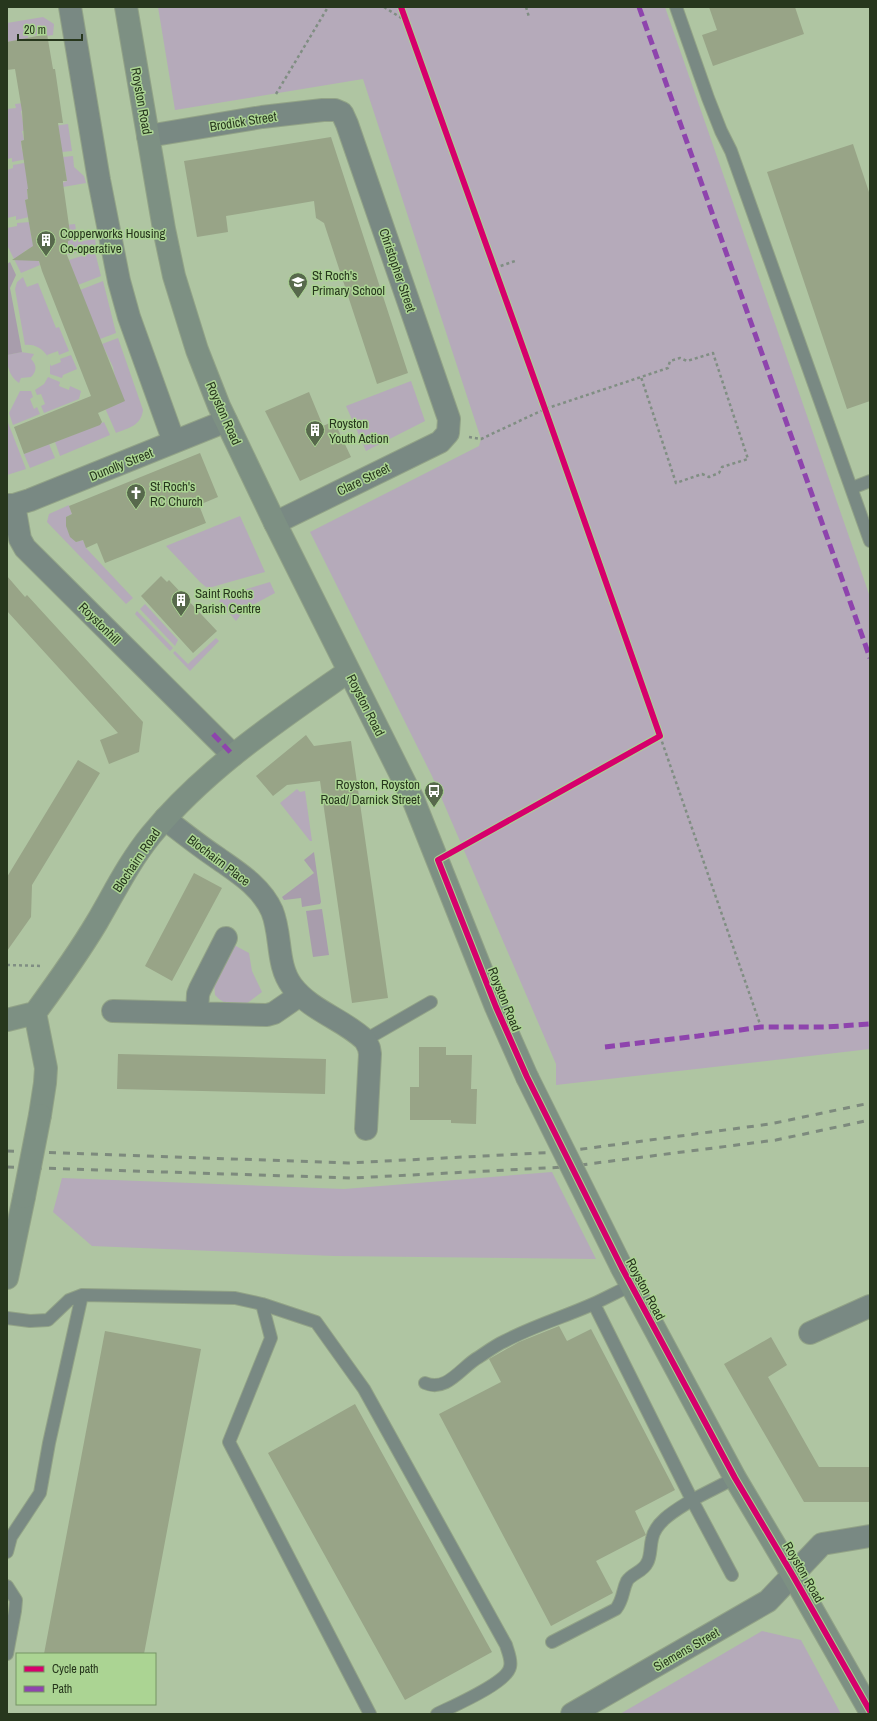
<svg xmlns="http://www.w3.org/2000/svg" width="877" height="1721" font-family="'Archivo Narrow',sans-serif">
	<style>
		.green { fill: #b5aaba }
		.forest { fill: #a89dac }
		.building { fill: #98a487 }
		.lines { fill: none; stroke-linecap: round; stroke-linejoin: round }
		.lane-casing { stroke: #92a387; stroke-width: 14 }
		.street-casing { stroke: #92a387; stroke-width: 24 }
		.secondary-casing { stroke: #92a387; stroke-width: 24 }
		.path { stroke: #808e83; stroke-width: 2.5; stroke-dasharray: 3 3; stroke-linecap: butt }
		.lane { stroke: #798983; stroke-width: 12 }
		.street { stroke: #798983; stroke-width: 22 }
		.secondary { stroke: #7d9083; stroke-width: 22 }
		.rail { stroke: #7d8a7d; stroke-width: 3; stroke-dasharray: 7 7; stroke-linecap: butt }
		.secondary-bridge-casing { stroke: #92a387; stroke-width: 24; stroke-linecap: butt }
		.secondary-bridge { stroke: #7d9083; stroke-width: 22 }
		.quiet { stroke: #8e44ad; stroke-width: 5; stroke-dasharray: 10 5; stroke-linecap: butt }
		.cycleway-casing { stroke: #abd493; stroke-width: 8 }
		.cycleway { stroke: #d6006c; stroke-width: 6 }
		.labels { text-anchor: middle; stroke-width: 3; stroke-linejoin: round; paint-order: stroke }
		.street-label { font-size: 13px; fill: #27371d; stroke: #abd493 }
		.poi-label { font-size: 13px; fill: #27371d; stroke: #abd493; text-anchor: start }
	</style>
	<rect width="100%" height="100%" fill="#afc5a2"/>
	<path class="green" d="M158,7H665L870,597V1049L556,1085V1064L432,776L310,532L479,446L481,439L363,79L175,110Z
		M43,17L54,24L53,35L47,36L46,34L28,36V39L7,42V23Z
		M24,103V111H21L23,122L28,130L22,131L24,140L21,141L22,151L26,150L27,159L12,162V158L7,159V109L16,108L15,104Z
		M68,124L72,151L62,152L54,126Z
		M73,156L74,167L84,176L86,183L63,187L59,184L67,181L63,157Z
		M24,163H28L32,188L27,190L28,199L25,200L29,217L16,220V216L7,218V170L13,168V165Z
		M30,222L33,228L30,229L32,240L37,249L26,250L23,253L38,259L40,265L21,273L7,245V228L17,226V223Z
		M75,224L78,242L95,239L96,246L68,255V241L71,240L70,229L65,225Z
		M95,252L101,276L78,285L69,260Z
		M23,277L27,287L38,283L56,328L59,327L69,351L59,355L58,351L47,355L48,357C43,349 35,344 25,345L15,289L17,282Z
		M103,281L116,333L100,339L80,290Z
		M118,338L143,410C141,426 128,428 116,433L105,408L111,407L120,403L113,367L102,344Z
		M21,352L34,354L31,359C37,365 37,371 31,377L21,378L19,383C9,376 7,366 7,355Z
		M71,355L77,369L63,375L62,378L50,374V364L51,366L61,362L60,359Z
		M48,377L60,382L59,386L69,390L70,386L81,391L79,399L44,413L41,406L45,404L41,394L37,395L35,390L44,384Z
		M411,381L425,421L366,451L346,406Z
		M20,391H31L33,397L30,399L34,409L37,407L40,414L13,425L9,413Z
		M7,420L26,469L7,475Z
		M104,422L110,435L60,456L55,442L78,433Z
		M49,444L55,458L30,468L24,454Z
		M69,505L72,514L66,517C66,528 68,535 76,542L83,540L86,548L133,598L126,604L47,522L49,514Z
		M240,516L265,572L212,587H206L200,582L166,546Z
		M270,582L275,593L245,609L236,621L219,601L226,595Z
		M145,604L178,640L175,646L140,609Z
		M137,611L173,648L170,651L135,614Z
		M216,638L219,641L190,671L173,653L175,651L188,664Z
		M297,789L300,792L305,791L312,841H310L280,803Z
		M234,945L249,953L252,971L262,992L246,1004H227L219,999L215,995L214,983Z
		M552,1172L596,1259L334,1256L92,1246L53,1212L62,1178L344,1189Z
		M762,1631L801,1640L841,1714H620Z"/>
	<path class="forest" d="M10,262L16,275L10,288L22,352L7,355V264Z
		M314,852L321,902L320,904L302,907L301,898L284,900L282,897L314,873L304,860Z
		M322,909L329,955L313,957L306,911Z"/>
	<path class="building" d="M709,7H795L804,34L713,66L702,35L717,30Z
		M47,34L53,69H55L63,123H58L67,181H63V183L71,240L68,241V244L63,245L125,401L98,413L102,422L100,425L24,454L14,427L91,396L42,271L39,261L12,260L33,246L25,200L28,199L27,189H28L21,141L24,140L22,111L15,69L7,70V42Z
		M331,137L408,373L377,384L324,223L316,218L314,201L226,216L228,232L197,237L184,161Z
		M853,144L870,195V401L847,409L767,172Z
		M309,392L323,426L334,421L351,457L300,481L265,411Z
		M200,453L218,497L199,505L206,523L105,563L97,543L86,548L83,540L76,542L70,537L66,526V517L72,514L69,506Z
		M7,576L25,597L27,595L143,722L139,752L109,764L100,740L118,733L7,611Z
		M161,576L167,582L169,580L217,631L193,653L141,596Z
		M306,735L314,746L351,741L388,998L352,1003L320,781L287,785L273,796L256,776Z
		M78,760L100,773L32,885L31,917L7,951V877Z
		M194,873L222,888L172,981L145,966Z
		M419,1047H446V1055H472L471,1089H477L476,1124L451,1123V1120H410V1087H419Z
		M118,1054L326,1059L325,1094L117,1089Z
		M559,1326L567,1341L591,1329L675,1490L635,1511L646,1535L596,1561L613,1593L551,1626L439,1414L501,1382L489,1359L519,1342Z
		M105,1331L201,1349L144,1654H44Z
		M771,1337L787,1365L768,1377L819,1467H870V1502H804L724,1364Z
		M355,1404L492,1652L405,1700L268,1453Z"/>
	<g class="lines">
		<defs>
			<path id="lane" d="M676,7L708,98L721,131L731,151L870,541
				M852,488L870,481
				M365,1040L431,1002
				M262,1304L316,1322L364,1389L506,1645C508,1652 512,1660 510,1667C507,1683 453,1706 437,1714
				M7,1318L30,1321L48,1320L69,1300L82,1295L235,1298L262,1304L271,1338L229,1442L370,1714
				M425,1383C447,1393 462,1366 479,1357C488,1351 496,1345 505,1341C533,1326 564,1317 593,1304C606,1298 619,1291 632,1285
				M7,1552L11,1537L40,1493L49,1443L82,1295
				M732,1575L692,1500L735,1478
				M7,1586L16,1600L15,1611L7,1654
				M552,1642L616,1609C624,1598 622,1591 627,1581C632,1573 643,1572 647,1563C651,1557 650,1547 652,1539C655,1521 678,1509 692,1500L594,1304"/>
			<path id="street" d="M70,7L99,180L119,281L129,317L174,442
				M148,136L262,117L323,110H335L342,113L347,124L449,419L448,433L440,442L275,523
				M7,505H14L20,539L25,548L233,755
				M14,505L30,500L226,421
				M165,819C182,832 198,845 216,857C237,872 261,886 272,911C282,935 276,965 292,986C311,1011 343,1019 365,1040L369,1048L370,1054L366,1129
				M113,1011L267,1015L274,1013L300,995
				M197,1013L198,994L200,989L226,938
				M810,1333L870,1306
				M572,1714L768,1601L822,1544L870,1536"/>
			<path id="secondary" d="M126,7L164,229L174,276L197,350L219,406L275,523L413,799L496,1007L527,1077
				M7,1020L35,1013
				M40,1115L45,1083L46,1068L35,1013C57,983 78,954 97,922C114,893 129,862 151,835C206,768 279,720 349,671
				M622,1268L735,1478L792,1574L870,1711
				M7,1278L24,1197"/>
		</defs>
		<use href="#lane" class="lane-casing"/>
		<use href="#street" class="street-casing"/>
		<use href="#secondary" class="secondary-casing"/>
		<path class="path" d="M384,7L406,21
			M526,7L529,17
			M276,94L328,7
			M495,268L515,261
			M469,437L481,439L545,409L668,368L670,361L680,358L687,361L713,353L748,459L722,467L719,473L709,477L702,474L676,483L641,377
			M660,736L761,1027
			M7,965L42,966"/>
		<use href="#lane" class="lane"/>
		<use href="#street" class="street"/>
		<use href="#secondary" class="secondary"/>
		<path class="rail" d="M7,1151L348,1163L560,1152L770,1124L870,1103
			M7,1167L353,1178L565,1167L776,1140L870,1120"/>
		<defs>
			<path id="secondary-bridge" d="M527,1077L622,1268
				M24,1197L40,1115"/>
		</defs>
		<use href="#secondary-bridge" class="secondary-bridge-casing"/>
		<use href="#secondary-bridge" class="secondary-bridge"/>
		<path class="quiet" d="M639,7L870,658
			M213,734L233,755
			M605,1047L698,1036L761,1027H826L870,1024"/>
		<defs>
			<path id="cycleway" d="M401,7L545,409L660,736L438,860L496,1007L527,1077L622,1268L735,1478L792,1574L870,1711"/>
		</defs>
		<use href="#cycleway" class="cycleway-casing"/>
		<use href="#cycleway" class="cycleway"/>
	</g>
	<defs>
		<symbol id="building-pin" viewBox="-11 -11 22 30"><path d="M0 17L-7.5 6A9.5 9.5 0 1 1 7.5 6Z" fill="#57694c" stroke="#abd493"/><path d="M-4-6H4V6H1V3H-1V6H-4ZM-2.5-4.3h1.7v1.8h-1.7ZM.8-4.3h1.7v1.8H.8ZM-2.5-1h1.7V.8h-1.7ZM.8-1h1.7V.8H.8Z" fill="#fff"/></symbol>
		<symbol id="school-pin" viewBox="-11 -11 22 30"><path d="M0 17L-7.5 6A9.5 9.5 0 1 1 7.5 6Z" fill="#57694c" stroke="#abd493"/><path d="M0-5L7-2L0 1L-7-2ZM-4 1L0 2.5L4 1V4Q0 6-4 4Z" fill="#fff"/></symbol>
		<symbol id="church-pin" viewBox="-11 -11 22 30"><path d="M0 17L-7.5 6A9.5 9.5 0 1 1 7.5 6Z" fill="#57694c" stroke="#abd493"/><path d="M-1.2-6h2.4v3.5h3.3v2.4h-3.3V6h-2.4V-.1h-3.3v-2.4h3.3Z" fill="#fff"/></symbol>
		<symbol id="bus-pin" viewBox="-11 -11 22 30"><path d="M0 17L-7.5 6A9.5 9.5 0 1 1 7.5 6Z" fill="#57694c" stroke="#abd493"/><path d="M-5-6H5V4H4V6H2V4H-2V6H-4V4H-5ZM-3.5-4V0h7V-4ZM-3.5 1.2v1.5H-2V1.2ZM2 1.2v1.5H3.5V1.2Z" fill="#fff"/></symbol>
	</defs>
	<g fill-rule="evenodd">
		<use href="#building-pin" x="35" y="229" width="22" height="30"/>
		<use href="#school-pin" x="287" y="271" width="22" height="30"/>
		<use href="#building-pin" x="304" y="419" width="22" height="30"/>
		<use href="#church-pin" x="125" y="482" width="22" height="30"/>
		<use href="#building-pin" x="170" y="589" width="22" height="30"/>
		<use href="#bus-pin" x="423" y="780" width="22" height="30"/>
	</g>
	<g class="labels">
		<g class="street-label">
			<text transform="translate(142 101) rotate(80)" y="5">Royston Road</text>
			<text transform="translate(243 121) rotate(-9)" y="5">Brodick Street</text>
			<text transform="translate(398 270) rotate(71)" y="5">Christopher Street</text>
			<text transform="translate(224 413) rotate(66)" y="5">Royston Road</text>
			<text transform="translate(121 464) rotate(-22)" y="5">Dunolly Street</text>
			<text transform="translate(363 479) rotate(-26)" y="5">Clare Street</text>
			<text transform="translate(100 623) rotate(45)" y="5">Roystonhill</text>
			<text transform="translate(366 705) rotate(63)" y="5">Royston Road</text>
			<text transform="translate(136 860) rotate(-56)" y="5">Blochairn Road</text>
			<text transform="translate(219 860) rotate(37)" y="5">Blochairn Place</text>
			<text transform="translate(505 999) rotate(68)" y="5">Royston Road</text>
			<text transform="translate(646 1289) rotate(62)" y="5">Royston Road</text>
			<text transform="translate(804 1572) rotate(60)" y="5">Royston Road</text>
			<text transform="translate(686 1649) rotate(-30)" y="5">Siemens Street</text>
		</g>
		<g class="poi-label">
			<text x="60" y="238">Copperworks Housing<tspan x="60" dy="15">Co-operative</tspan></text>
			<text x="312" y="280">St Roch's<tspan x="312" dy="15">Primary School</tspan></text>
			<text x="329" y="428">Royston<tspan x="329" dy="15">Youth Action</tspan></text>
			<text x="150" y="491">St Roch's<tspan x="150" dy="15">RC Church</tspan></text>
			<text x="195" y="598">Saint Rochs<tspan x="195" dy="15">Parish Centre</tspan></text>
			<text x="420" y="789" text-anchor="end">Royston, Royston<tspan x="420" dy="15">Road/ Darnick Street</tspan></text>
		</g>
	</g>
	<rect width="877" height="1721" fill="none" stroke="#27371d" stroke-width="16"/>
	<rect x="16" y="1653" width="140" height="52" fill="#abd493" stroke="#769564"/>
	<rect x="24" y="1666" width="20" height="6" fill="#d6006c" stroke="#769564"/>
	<text x="52" y="1673" font-size="12" fill="#27371d">Cycle path</text>
	<rect x="24" y="1686" width="20" height="6" fill="#8e44ad" stroke="#769564"/>
	<text x="52" y="1693" font-size="12" fill="#27371d">Path</text>
	<path d="M18 34v6h64v-6" fill="none" stroke="#27371d" stroke-width="2"/>
	<text x="24" y="34" font-size="12" fill="#27371d" stroke="#abd493" stroke-width="3" paint-order="stroke">20 m</text>
</svg>
